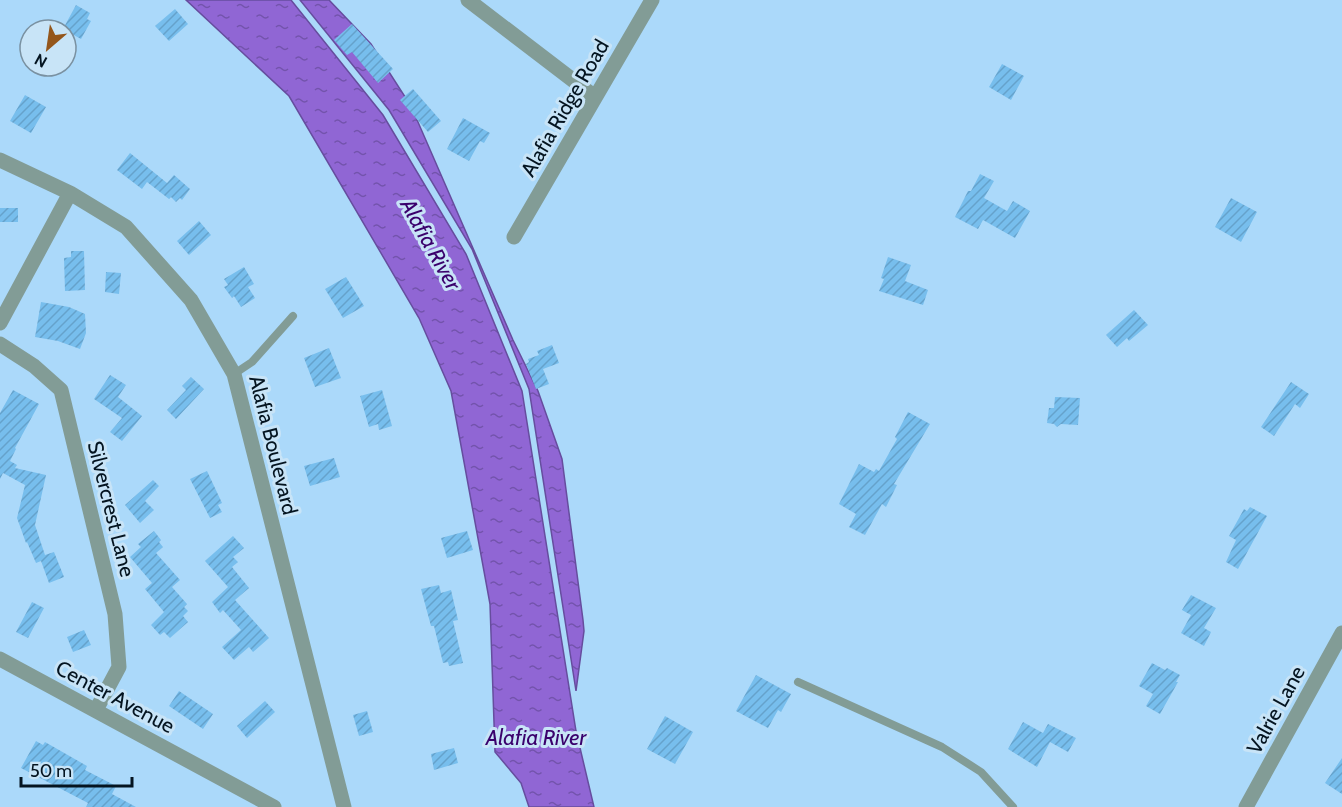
<svg xmlns="http://www.w3.org/2000/svg" width="1342" height="807" font-family="Cabin,sans-serif">
	<style>
		.water { fill: url(#water-ripples); stroke: #664d9e; stroke-width: 1.5 }
		.building { fill: url(#building-hatch) }
		.lines { fill: none; stroke-linecap: round; stroke-linejoin: round }
		.lane { stroke: #829c96; stroke-width: 8 }
		.street { stroke: #829c96; stroke-width: 15 }
		.labels { text-anchor: middle; stroke-width: 6; stroke-linejoin: round; paint-order: stroke }
		.street-label { font-size: 21px; fill: #041420; stroke: #c8e4f7 }
		.water-label { font-size: 22px; font-style: italic; fill: #3a016c; stroke: #c8e4f7 }
	</style>
	<defs>
		<pattern id="water-ripples" width="26" height="14" patternUnits="userSpaceOnUse" patternTransform="scale(1.5)"><rect width="26" height="14" fill="#9066d4"/><path d="M2 4q2-2 4 0t4 0M15 11q2-2 4 0t4 0" fill="none" stroke="#7353ac"/></pattern>
		<pattern id="building-hatch" width="6" height="6" patternUnits="userSpaceOnUse" patternTransform="scale(1.5)"><rect width="6" height="6" fill="#77beed"/><path d="M-1 1l2-2M0 6l6-6M5 7l2-2" fill="none" stroke="#65a2cb"/></pattern>
	</defs>
	<rect width="100%" height="100%" fill="#abd9fa"/>
	<path class="water" d="M186,0H291L383,115L466,254L522,391L576,731L594,807H529L521,783L495,752L490,604L451,391L419,318L289,96Z
		M300,0H329L371,44L411,106L513,340L538,391L562,459L583,620L584,631L576,691L529,389L472,249L389,110Z"/>
	<path class="building" d="M76,5L90,13L87,19L91,21L81,39L63,29Z
		M175,9L188,24L169,41L155,26Z
		M352,24L393,69L378,83L352,52L347,55L334,40Z
		M1002,64L1024,76L1011,100L989,87Z
		M413,89L441,121L428,132L400,100Z
		M25,95L46,107L31,133L10,121Z
		M463,118L490,133L484,143L480,141L469,161L447,149Z
		M130,153L167,183L174,175L190,189L182,200L180,198L176,202L171,197L169,199L147,182L142,189L117,170Z
		M980,174L994,181L984,198L1007,211L1013,201L1030,211L1015,238L983,220L978,229L955,217L968,191H971Z
		M1231,198L1257,212L1241,242L1215,227Z
		M0,208H18V222H0Z
		M199,221L211,235L189,255L177,241Z
		M71,251H84L85,290L65,291L64,258L71,257Z
		M888,257L911,265L905,281L928,290L923,305L879,291L884,279L881,278Z
		M244,267L254,284L248,287L255,298L241,307L234,296L232,298L224,287L228,285L224,279Z
		M106,272L121,273L119,294L105,292Z
		M346,277L364,306L343,318L325,289Z
		M41,302L69,307L85,314L86,333L80,349L58,341L35,337Z
		M1134,310L1148,325L1129,341L1127,338L1117,347L1106,335Z
		M552,345L559,363L543,369L549,384L536,389L526,364L529,362L528,359L539,355L537,351Z
		M329,348L341,378L315,387L304,358Z
		M110,375L126,385L118,397L142,416L122,441L110,432L122,418L94,399Z
		M191,377L204,389L176,419L167,410L186,390L182,386Z
		M1291,382L1309,394L1300,408L1295,404L1274,436L1261,427Z
		M13,390L39,404L15,448L16,449L10,461L17,465L15,468L46,475L35,525L45,555L54,552L64,577L49,583L41,561L36,563L27,542L26,543L17,518L25,485L3,473L0,479V413Z
		M382,390L392,426L379,430L378,424L369,427L360,396Z
		M1055,397L1080,398L1078,425L1061,424L1057,427L1054,424L1047,423L1049,408H1054Z
		M908,412L930,424L894,484L897,485L886,507L882,504L865,535L849,527L856,514L839,504L859,464L874,472L876,469L879,471L897,439L895,437Z
		M334,458L340,477L310,486L304,466Z
		M207,471L222,503L218,505L222,512L210,518L190,479Z
		M153,480L159,486L145,501L154,510L140,523L125,505Z
		M1250,507L1267,516L1238,569L1226,562L1236,540L1229,536L1244,509L1247,511Z
		M154,531L161,540L159,542L163,547L156,553L180,580L172,587L187,604L184,607L188,611L183,616L188,622L170,638L164,632L160,635L151,625L164,612L145,589L152,583L130,557L141,547L138,544Z
		M467,531L473,550L447,558L441,538Z
		M233,536L244,548L233,557L238,562L232,567L249,588L235,600L269,638L253,652L249,647L234,660L222,647L241,630L223,610L220,613L212,602L228,587L205,561Z
		M439,585L441,593L451,590L458,620L453,621L463,663L449,666L448,662L443,663L434,626H431L421,589Z
		M1191,595L1216,608L1204,628L1211,632L1204,646L1181,633L1191,615L1182,610Z
		M32,602L44,608L28,638L16,632Z
		M84,630L91,645L73,652L67,637Z
		M1152,663L1165,670L1167,668L1180,675L1176,682H1178L1160,714L1146,706L1153,694L1139,686Z
		M756,675L791,694L781,712L778,710L768,728L736,711Z
		M179,691L213,714L203,729L169,706Z
		M265,701L275,712L247,738L237,726Z
		M367,711L373,732L359,736L353,715Z
		M665,716L693,732L675,764L647,749Z
		M1023,722L1043,733L1048,724L1076,738L1068,752L1050,742L1037,767L1008,749Z
		M36,741L43,745L45,742L87,766L85,770L116,786L112,794L136,807H86L88,803L21,768Z
		M454,748L458,763L434,770L431,754Z
		M1342,758V794L1325,783Z"/>
	<g class="lines">
		<path class="lane" d="M234,374L252,362L293,316
			M798,682L942,747L981,772L1013,807"/>
		<path class="street" d="M468,0L595,97
			M0,160L70,193L126,227L191,300L234,374L344,807
			M514,237L652,0
			M0,323L70,193
			M0,344L34,366L61,390L115,614L119,667L96,710
			M0,659L274,807
			M1246,807L1342,633"/>
	</g>
	<g class="labels">
		<g class="street-label">
			<text transform="translate(565 108) rotate(-60)" y="7">Alafia Ridge Road</text>
			<text transform="translate(273 445) rotate(76)" y="7">Alafia Boulevard</text>
			<text transform="translate(111 509) rotate(76)" y="7">Silvercrest Lane</text>
			<text transform="translate(115 697) rotate(28)" y="7">Center Avenue</text>
			<text transform="translate(1276 710) rotate(-61)" y="7">Valrie Lane</text>
		</g>
		<g class="water-label">
			<text transform="translate(431 244) rotate(61)" y="8">Alafia River</text>
			<text x="536" y="745">Alafia River</text>
		</g>
	</g>
	<g transform="translate(48 48) rotate(209)"><circle r="28" fill="#c8e4f7" stroke="#7a91a1" stroke-width="1.5"/>
	<path d="M0-4.5L10 22L0 15L-10 22Z" fill="#94561b"/>
	<text y="-9" font-size="16" font-weight="bold" text-anchor="middle" fill="#041420">N</text>
	</g>
	<path d="M21 777v9h111v-9" fill="none" stroke="#041420" stroke-width="3"/>
	<text x="30" y="777" font-size="18" fill="#041420" stroke="#c8e4f7" stroke-width="4.5" paint-order="stroke">50 m</text>
</svg>
